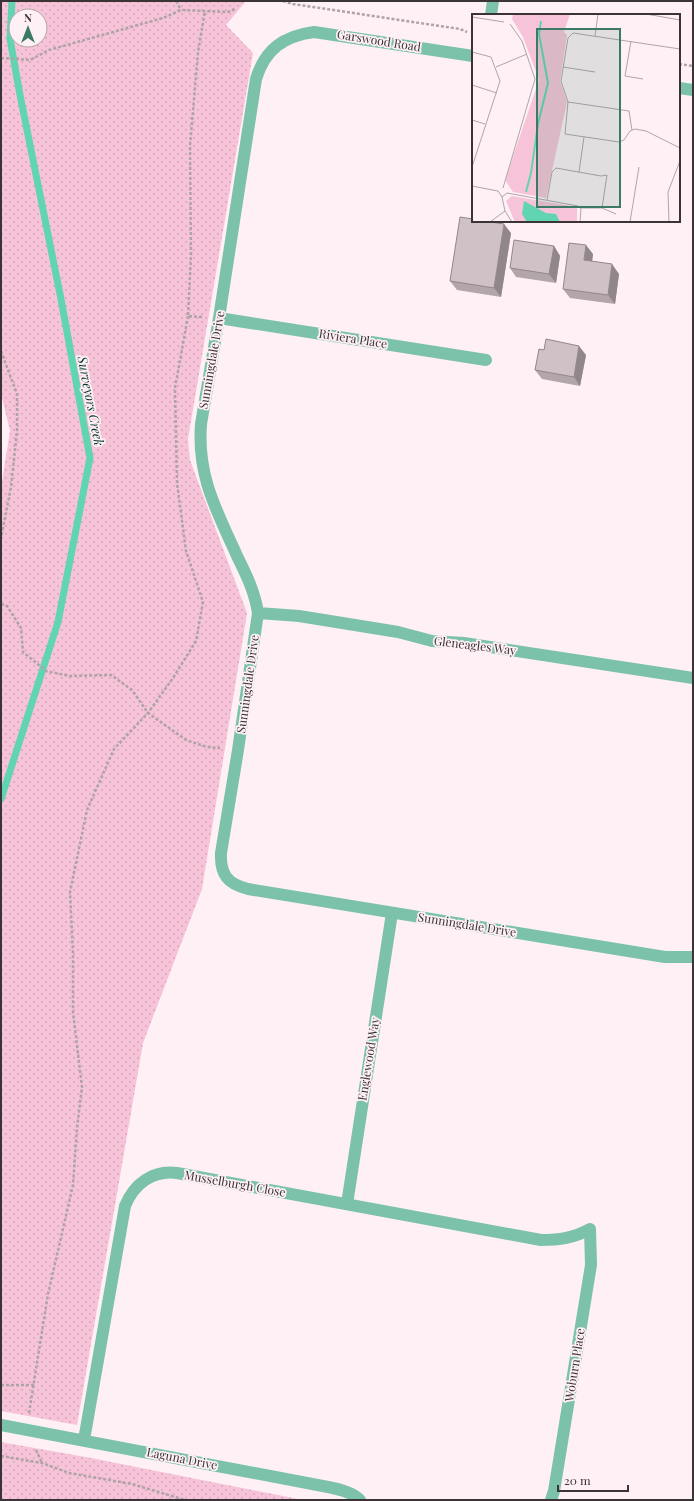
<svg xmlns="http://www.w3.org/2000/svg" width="694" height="1501" font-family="'Playfair Display',serif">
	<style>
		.green { fill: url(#green-dots); fill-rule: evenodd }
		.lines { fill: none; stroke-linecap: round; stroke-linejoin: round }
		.stream { stroke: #61d4b1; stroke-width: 7 }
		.path { stroke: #aea3a7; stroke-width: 2.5; stroke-dasharray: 3 2; stroke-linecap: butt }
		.street { stroke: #7cc2ab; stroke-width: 12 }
		.wall { fill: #b2a6aa }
		.shaded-wall { fill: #91878b }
		.building { fill: #cfc1c6; stroke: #91878b }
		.labels { text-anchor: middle; stroke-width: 3.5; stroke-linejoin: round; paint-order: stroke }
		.street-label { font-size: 12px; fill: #3a3436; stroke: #fef0f5 }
		.water-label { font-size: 13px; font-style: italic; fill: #003528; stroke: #fef0f5 }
		.inset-river { fill: none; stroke: #61d4b1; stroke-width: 2 }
		.inset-road { fill: none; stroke: #b0a5a9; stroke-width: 1 }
		.view { fill: #3b7a66; fill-opacity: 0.15; stroke: #3b7a66; stroke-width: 2 }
		.inset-edge { fill: none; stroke: #3a3436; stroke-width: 2 }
	</style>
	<defs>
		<pattern id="green-dots" width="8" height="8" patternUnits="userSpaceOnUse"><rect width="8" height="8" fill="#f7c3d8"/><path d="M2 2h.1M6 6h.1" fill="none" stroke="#d4a8ba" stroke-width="1.8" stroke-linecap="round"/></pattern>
	</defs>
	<rect width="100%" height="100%" fill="#fef0f5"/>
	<path class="green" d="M1,1H246L226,25L253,53L188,439L190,460L247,613L202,889L143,1043L77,1425L1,1411V488L10,431L1,394ZM16,16H40V40H16Z
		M1,1442L91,1458L303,1500H1Z"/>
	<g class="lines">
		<path class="stream" d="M1,799L58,622L90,458L61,299L20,95L10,39L12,1"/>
		<path class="path" d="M176,1L181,10
			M283,1L293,4L460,29L467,32
			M1,58L30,60L49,50L163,18L181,10L227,12L232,11L235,8
			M679,64L693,66
			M202,317L188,316L191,255L190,146L198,52L205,11
			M1,351L17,394V431L11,487L1,538
			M1,604L7,606L21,628L23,652L46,671L70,676L111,675L132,690L148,713L186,740L207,747L220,748
			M1,1385H34
			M29,1413L48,1294L73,1185L77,1128L82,1087L73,1012V953L70,892L87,810L114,749L148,713L173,678L196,641L203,602L186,551L177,483L175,388L188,316
			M36,1450L42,1463
			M1,1456L42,1463L69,1473L132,1484L185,1500"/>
		<path class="street" d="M491,15L493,1
			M473,56L314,32C284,36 265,49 256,79L219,318L201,424C197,477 217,511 238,558C247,576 255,593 258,613L238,750L221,853C220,875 228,884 248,889L665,957H693
			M679,88L693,90
			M219,318L486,360
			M258,613L299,616L398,632L432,641L464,643L693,678
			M347,1204L392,913
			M1,1425L328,1487C339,1489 352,1492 360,1500
			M84,1440L125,1206C134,1184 152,1170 177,1173L541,1240C559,1240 574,1238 590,1229L591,1265L554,1491L551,1500"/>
	</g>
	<path class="wall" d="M511,233L501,297L457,290L450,281Z
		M554,246L560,256L556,283L516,277L510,268Z
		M593,254L592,261L619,274L615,304L570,298L563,289Z
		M586,355L580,386L542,379L535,370Z"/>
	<path class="shaded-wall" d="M504,224L511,233L501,297L494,288Z
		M586,245L593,254L591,270L584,260Z
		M554,246L560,256L556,283L549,274Z
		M612,264L619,274L615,304L608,295Z
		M579,346L586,355L580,386L574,377Z"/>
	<path class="building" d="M460,217L473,219V221H484L504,224L494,288L450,281Z
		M514,240L554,246L549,274L510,268Z
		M569,243L586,245L584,260L612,264L608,295L563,289Z
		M546,339L579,346L574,377L535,370L539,349L544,350Z"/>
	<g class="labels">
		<g class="street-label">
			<text transform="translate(379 41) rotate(9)" y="4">Garswood Road</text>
			<text transform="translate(353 339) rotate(9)" y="4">Riviera Place</text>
			<text transform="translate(212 360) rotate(-80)" y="4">Sunningdale Drive</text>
			<text transform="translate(475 646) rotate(7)" y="4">Gleneagles Way</text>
			<text transform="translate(248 684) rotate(-82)" y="4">Sunningdale Drive</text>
			<text transform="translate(467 925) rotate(9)" y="4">Sunningdale Drive</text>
			<text transform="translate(369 1059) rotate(-81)" y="4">Englewood Way</text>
			<text transform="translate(235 1184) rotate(10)" y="4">Musselburgh Close</text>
			<text transform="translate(575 1365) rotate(-81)" y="4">Woburn Place</text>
			<text transform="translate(182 1459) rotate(11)" y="4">Laguna Drive</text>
		</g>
		<g class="water-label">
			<text transform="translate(91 401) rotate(79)" y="5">Surveyors Creek</text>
		</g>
	</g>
	<g transform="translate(472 14)">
		<rect width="208" height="208" fill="#fef0f5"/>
		<path d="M41,0H98L92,18L95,21L88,67L95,88L74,184L41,178L33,166L67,66L51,23L40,5ZM40,182L105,193V208H43L34,187Z" fill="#f7c3d8"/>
		<path d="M52,187L74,199L84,200L88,208H55L50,200Z" fill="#61d4b1"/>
		<path class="inset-river" d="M54,178L59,159L66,110L76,69L67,20L69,7"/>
		<path class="inset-road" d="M174,0L208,6M0,3L32,8M123,22L126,0M159,27L153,62L171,65M208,35L101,19L96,24L89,67L96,88L93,120L147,128L152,126L158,117L163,115L174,117L208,134M0,38L19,43L28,67L0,153M24,53L55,40M91,53L123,58M0,71L25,79M96,88L157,97L160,116M0,106L13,110M107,158L112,123M0,172L26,177M31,174L63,65L50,27L38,10M26,177L30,183L35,179M35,179L106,192L109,195L108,208M30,183L33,197L40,208M75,186L80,158L84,154L129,162L135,161L130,194H109M130,194L144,200M18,208L33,197M158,208L167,153M197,208L196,178L208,147"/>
		<path class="view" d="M65,15H148V193H65Z"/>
		<rect width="208" height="208" class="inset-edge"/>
	</g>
	<rect width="694" height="1501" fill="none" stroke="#3a3436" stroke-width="4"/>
	<g transform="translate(28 28)"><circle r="19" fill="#fef0f5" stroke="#b0a5a9"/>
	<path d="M0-3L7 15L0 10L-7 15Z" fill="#3b7a66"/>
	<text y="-6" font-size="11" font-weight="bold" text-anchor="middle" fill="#3a3436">N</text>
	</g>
	<path d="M558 1485v6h70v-6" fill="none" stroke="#3a3436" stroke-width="2"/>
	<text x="564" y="1485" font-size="12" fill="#3a3436" stroke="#fef0f5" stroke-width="3" paint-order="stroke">20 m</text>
</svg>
